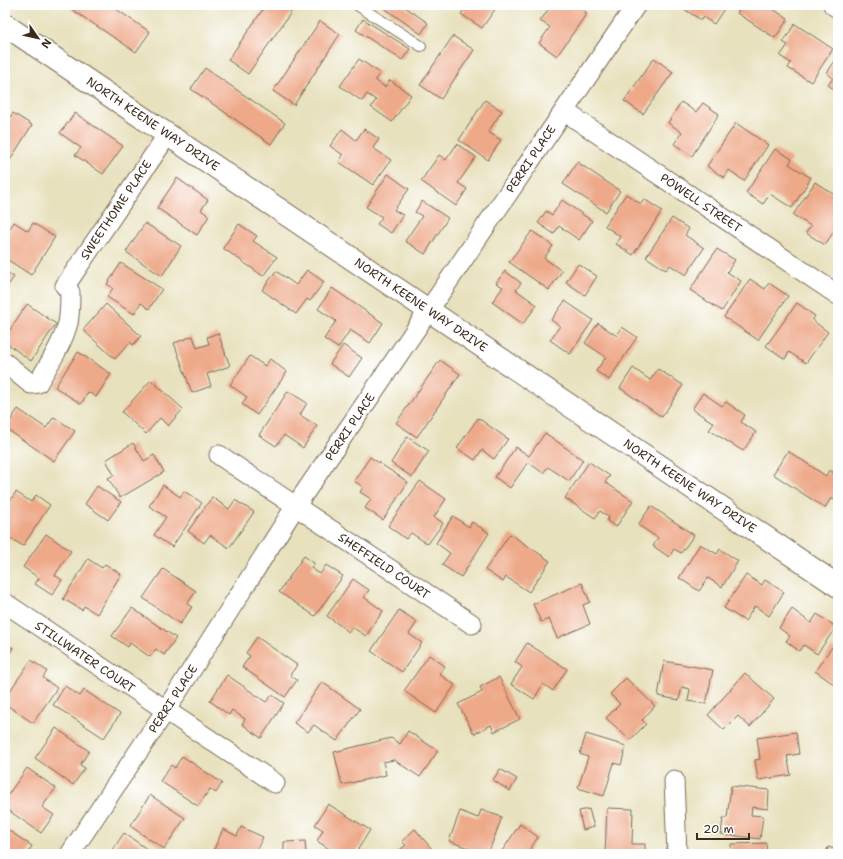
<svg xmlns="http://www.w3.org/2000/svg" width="843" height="859" font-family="'Shantell Sans',sans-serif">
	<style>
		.building { fill: #eea989 }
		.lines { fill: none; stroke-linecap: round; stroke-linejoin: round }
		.lane-casing { stroke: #786a56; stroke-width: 12 }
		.street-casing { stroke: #786a56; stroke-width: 21 }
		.secondary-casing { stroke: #786a56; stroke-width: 24 }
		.lane { stroke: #fff; stroke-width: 10 }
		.street { stroke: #fff; stroke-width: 19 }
		.secondary { stroke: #fff; stroke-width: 22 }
		.labels { text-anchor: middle; stroke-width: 3.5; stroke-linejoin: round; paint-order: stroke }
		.street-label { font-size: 12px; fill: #3b2a1e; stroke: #fff }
	</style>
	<rect width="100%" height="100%" fill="#fff"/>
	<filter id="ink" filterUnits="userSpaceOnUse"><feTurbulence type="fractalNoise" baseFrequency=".025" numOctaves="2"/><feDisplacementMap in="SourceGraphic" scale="8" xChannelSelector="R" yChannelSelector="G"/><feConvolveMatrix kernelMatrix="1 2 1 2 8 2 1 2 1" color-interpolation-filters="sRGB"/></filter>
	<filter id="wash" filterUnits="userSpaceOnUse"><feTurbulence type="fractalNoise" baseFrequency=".012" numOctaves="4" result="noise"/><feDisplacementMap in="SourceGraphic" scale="16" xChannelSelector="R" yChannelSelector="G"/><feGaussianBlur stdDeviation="0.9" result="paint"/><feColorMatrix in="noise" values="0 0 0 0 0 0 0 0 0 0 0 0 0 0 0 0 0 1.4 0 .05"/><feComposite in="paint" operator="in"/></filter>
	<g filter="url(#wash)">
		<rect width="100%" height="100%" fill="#e8e1bd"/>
		<g id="blocks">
			<path class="building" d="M65,5H110L150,32L136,52Z
				M266,5H296L248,74L228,60Z
				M380,5H402L428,23L421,34Z
				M467,5H498L482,28L461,14Z
				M552,5H576L587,13L557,56L539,43L550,27L540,21Z
				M682,5H725L726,6L714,24L703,17L701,20L681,7Z
				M742,5H767L788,19L775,38L737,13Z
				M363,19L410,49L402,60L356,30Z
				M320,21L340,34L294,105L273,91Z
				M795,24L833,49L811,82L788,68L791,63L780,56L788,45L783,42Z
				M453,36L474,50L441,99L420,85Z
				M838,56V92L828,85L833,78L827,73Z
				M654,58L673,72L643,114L624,101Z
				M359,59L380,73L375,80L385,87L390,80L411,95L392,122L371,107L376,100L367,94L362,101L340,86Z
				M205,68L285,123L271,144L191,89Z
				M485,100L502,111L488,132L501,140L488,160L459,140Z
				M681,102L696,112L703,103L719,114L692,156L674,144L682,132L668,123Z
				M13,113L32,125L10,160L5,157V125Z
				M75,113L123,146L103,174L75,155L81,148L60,133Z
				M736,123L768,145L744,181L729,170L724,178L707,166Z
				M342,129L356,140L364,129L379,139L373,148L391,160L373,185L339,162L343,155L330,146Z
				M457,144L476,157L458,183L467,189L456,206L421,181L439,155L446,160Z
				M775,149L792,159L789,164L811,178L792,208L770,194L763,204L746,193Z
				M577,162L620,191L606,212L563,184Z
				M388,174L409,189L394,210L403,215L391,233L377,224L382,217L366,207Z
				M177,178L208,200L201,210L209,216L197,235L157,208Z
				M5,181L10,184L5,191Z
				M815,182L838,197V225L825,245L806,233L811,226L793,215Z
				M626,194L641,204L644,199L662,211L633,255L616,244L621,237L605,226Z
				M562,200L592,221L579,240L559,226L554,234L538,223L546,211L552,215Z
				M422,201L448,218L425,254L405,241L422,216L415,212Z
				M672,218L689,229L685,235L704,248L686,275L670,265L666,270L646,257Z
				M14,222L28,231L33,223L55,237L31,275L5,258V236Z
				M145,223L181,246L162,276L126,252Z
				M239,224L257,236L253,241L277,257L263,276L223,248Z
				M532,231L553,246L544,258L562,271L549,290L509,262Z
				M717,249L735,260L727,272L741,281L722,311L690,290Z
				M121,263L162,289L149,309L141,303L134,314L107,297L113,288L107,284Z
				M578,264L597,276L585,295L566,282Z
				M307,270L324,282L310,301L307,299L296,314L262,290L276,271L296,285Z
				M5,271L14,277L7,287L6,286L5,288Z
				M505,271L521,283L516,290L537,305L523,324L492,302L503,287L496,283Z
				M750,279L765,289L769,283L788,296L758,340L724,317Z
				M332,288L383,323L370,343L350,330L338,348L324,339L336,321L318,309Z
				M565,301L593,320L570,354L550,340L560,326L551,320Z
				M797,303L815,316L812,320L828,332L806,363L789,352L785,359L766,346Z
				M27,304L56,324L31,361L5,342V337Z
				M106,304L141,336L133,345L130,342L115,359L83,330Z
				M598,323L617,336L622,327L637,337L609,380L596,371L606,357L585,343Z
				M218,333L230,366L207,374L211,386L192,393L174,343L193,336L197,348L209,344L207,337Z
				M343,345L362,358L349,377L330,364Z
				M78,352L111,374L96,397L88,392L81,404L55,387Z
				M250,356L265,366L270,359L287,372L257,415L242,404L247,397L230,385Z
				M440,360L460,374L417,437L396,423Z
				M633,368L650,380L658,369L683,385L662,417L620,388Z
				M151,380L183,409L168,426L160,418L146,434L122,412Z
				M288,391L307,403L300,415L317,426L303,448L284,435L276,446L259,435Z
				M703,393L722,406L726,402L745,415L741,422L756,432L743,451L709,430L714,423L692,409Z
				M18,409L46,428L54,417L75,431L54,461L5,428Z
				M478,418L508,439L494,459L482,450L475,460L457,448Z
				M545,433L583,460L569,481L548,467L543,473L528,462L510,488L495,477L516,447L529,456Z
				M407,437L429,451L412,477L391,463Z
				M133,443L144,461L154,455L164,472L120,498L108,478L114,475L106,460Z
				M788,451L826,476L829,470L838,475V497L836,501L831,498L825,508L773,474Z
				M370,457L408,482L383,520L365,508L371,499L360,492L363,487L354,481Z
				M589,462L610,476L605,482L633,501L616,527L607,521L609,517L600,511L595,518L565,498Z
				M420,481L446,499L434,517L443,523L428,544L411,533L406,539L388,526Z
				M163,485L180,497L184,491L202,503L172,547L154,535L166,517L149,506Z
				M97,486L121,502L108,520L85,504Z
				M16,492L31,502L36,495L50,505L23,546L10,538L8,541L5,540V508Z
				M212,497L229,509L235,500L254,512L229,548L210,535L204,543L188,531Z
				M651,506L694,535L681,553L674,549L669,557L653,546L658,538L638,525Z
				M453,516L469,527L472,522L489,533L461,577L442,565L450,553L436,543Z
				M46,534L71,551L55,575L62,580L52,595L35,584L39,578L23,567Z
				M510,534L550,561L529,592L506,577L503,582L485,570Z
				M700,544L717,554L720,549L738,561L722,587L708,578L699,591L679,578Z
				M304,556L314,563L311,568L320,574L326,565L343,576L315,616L279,592Z
				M88,559L102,568L105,564L121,574L97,614L84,606L82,610L63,599Z
				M163,569L196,591L187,604L192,607L180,624L143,598Z
				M746,575L762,585L765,580L784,592L769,616L755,606L745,621L724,608Z
				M353,579L369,590L364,597L383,611L366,636L352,627L349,632L327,616Z
				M582,583L590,602L583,605L590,624L557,638L549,619L541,622L533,604Z
				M132,608L176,638L164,655L156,649L150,657L130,643L128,647L112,636Z
				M792,609L811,623L817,614L836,627L817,654L804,645L799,651L786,641L790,636L779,628Z
				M399,610L417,622L409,634L422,643L402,672L371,651Z
				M257,637L297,665L290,675L297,680L285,697L242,667L250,656L246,653Z
				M5,643L13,648L5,660Z
				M527,643L567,669L553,691L543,684L534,699L511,684L522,667L515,662Z
				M832,647L838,652V687L815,671Z
				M429,655L445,666L439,674L455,685L436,713L404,691Z
				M31,660L47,671L43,678L57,688L33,723L5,704V698Z
				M664,661L713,670L706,704L688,701L690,689L682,687L679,700L658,696Z
				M745,673L774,699L750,727L738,716L724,730L708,715Z
				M227,675L266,702L272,695L284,703L261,738L242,724L245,719L232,710L229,715L210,701Z
				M499,677L520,719L494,732L491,725L474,734L458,704L482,692L480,687Z
				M626,678L655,706L642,720L646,724L630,740L606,718L620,704L610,694Z
				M322,682L360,709L337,741L314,725L308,732L294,723Z
				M65,686L80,696L84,690L120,714L104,738L53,705Z
				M56,728L89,751L80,765L85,768L73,785L35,758Z
				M408,731L438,751L420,777L394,760L383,762L386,775L342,785L334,752L391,738L400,744Z
				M796,732L799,754L787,756L791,775L758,780L755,760L760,759L757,738Z
				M586,734L626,746L621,765L614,763L604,796L578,788L588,757L580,754Z
				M182,756L222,783L216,793L210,789L198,806L160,781L171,765L175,768Z
				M27,768L56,788L42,807L54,815L41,833L5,808V799Z
				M500,769L517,779L510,791L493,780Z
				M731,786L769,790L768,809L752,807L751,815L763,816L760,839L721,834L723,818H727Z
				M150,795L185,818L164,849L130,826Z
				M328,804L370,830L355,854H337L317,841L323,830L315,825Z
				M607,808L633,809L632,844H645V854H605Z
				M589,809L594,827L583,830L579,811Z
				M481,810L502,817L488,854H466L468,848L449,841L460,811L478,818Z
				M520,824L538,837L527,854H500Z
				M241,827L263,837L255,854H212L223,829L237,836Z
				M5,828L32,846L27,854H5Z
				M415,829L436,854H395L406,845L402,841Z
				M124,833L154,854H117L112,851Z
				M305,841L306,854H284V842Z
				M766,843L767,854H732L731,844Z
				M828,847L838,850V854H826Z"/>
		</g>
	</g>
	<g filter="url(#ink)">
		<use href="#blocks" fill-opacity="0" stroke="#786a56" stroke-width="1"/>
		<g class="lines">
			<defs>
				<path id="lane" d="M357,5L421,46"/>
				<path id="street" d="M833,5L838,8
					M564,111L838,295
					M5,363L31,384L38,383C49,364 62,345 68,323C70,313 70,302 70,292L65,286L168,134
					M219,455L472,624
					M5,603L275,783
					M674,780L677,854
					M70,854L166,710L295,507L636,5"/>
				<path id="secondary" d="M5,25L838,586"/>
			</defs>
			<use href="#lane" class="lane-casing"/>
			<use href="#street" class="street-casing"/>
			<use href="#secondary" class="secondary-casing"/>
			<use href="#lane" class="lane"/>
			<use href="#street" class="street"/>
			<use href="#secondary" class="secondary"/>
		</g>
	</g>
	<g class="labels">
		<g class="street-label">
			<text transform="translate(153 124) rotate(34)" y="4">NORTH KEENE WAY DRIVE</text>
			<text transform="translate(531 159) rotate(-56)" y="4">PERRI PLACE</text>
			<text transform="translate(701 203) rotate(34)" y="4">POWELL STREET</text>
			<text transform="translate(116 210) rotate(-56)" y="4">SWEETHOME PLACE</text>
			<text transform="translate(421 305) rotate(34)" y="4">NORTH KEENE WAY DRIVE</text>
			<text transform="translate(350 427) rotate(-56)" y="4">PERRI PLACE</text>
			<text transform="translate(690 486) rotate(34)" y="4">NORTH KEENE WAY DRIVE</text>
			<text transform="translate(384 566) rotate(34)" y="4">SHEFFIELD COURT</text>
			<text transform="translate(85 657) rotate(34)" y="4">STILLWATER COURT</text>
			<text transform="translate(173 699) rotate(-57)" y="4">PERRI PLACE</text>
		</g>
	</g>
	<rect width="843" height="859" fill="none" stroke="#fff" stroke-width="20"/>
	<g transform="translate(38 38) rotate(124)" stroke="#ffffff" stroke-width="3" paint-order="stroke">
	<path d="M0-3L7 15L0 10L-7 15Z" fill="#3b2a1e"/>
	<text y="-6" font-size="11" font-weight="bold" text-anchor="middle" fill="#3b2a1e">N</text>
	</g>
	<path d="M697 833v6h52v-6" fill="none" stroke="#3b2a1e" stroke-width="2"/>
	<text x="703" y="833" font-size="12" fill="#3b2a1e" stroke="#ffffff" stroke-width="3" paint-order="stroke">20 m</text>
</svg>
